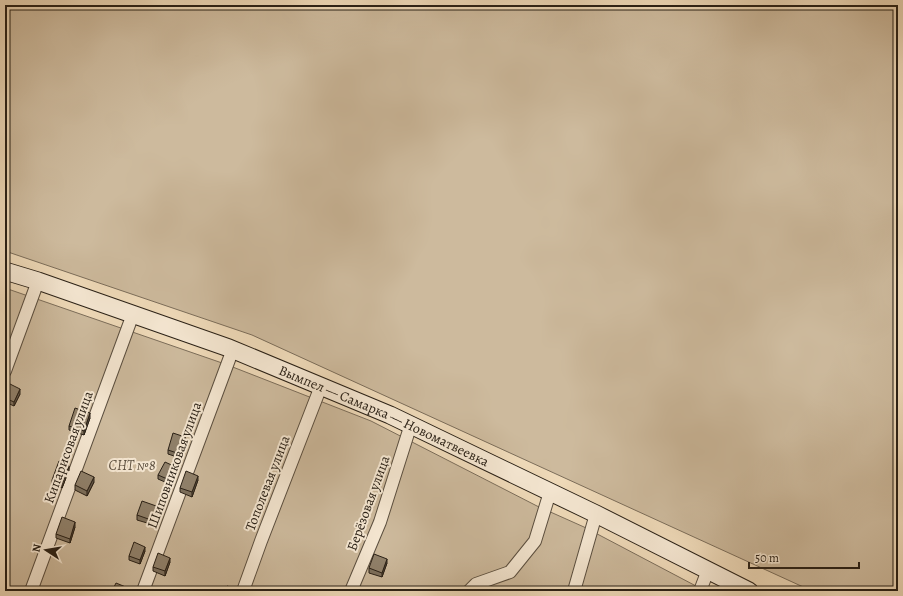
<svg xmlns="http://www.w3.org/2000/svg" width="903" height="596" font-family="Alegreya,serif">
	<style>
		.green { fill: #cdba9d; stroke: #7b6d5a }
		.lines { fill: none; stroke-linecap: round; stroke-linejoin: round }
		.street-casing { stroke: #5a4e3f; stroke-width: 14 }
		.secondary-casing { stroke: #292016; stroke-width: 19 }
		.street { stroke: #f5e7d2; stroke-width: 12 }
		.secondary { stroke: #f5e7d2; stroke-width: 17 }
		.wall { fill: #7c6f5c; stroke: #292016 }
		.shaded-wall { fill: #655a4b; stroke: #292016 }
		.building { fill: #90816b; stroke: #292016 }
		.labels { text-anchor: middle; stroke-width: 4; stroke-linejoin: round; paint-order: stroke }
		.street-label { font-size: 14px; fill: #292016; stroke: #f5e7d2 }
		.park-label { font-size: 14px; font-style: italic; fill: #5a4e3e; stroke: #f5e7d2 }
	</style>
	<rect width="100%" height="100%" fill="#efdab9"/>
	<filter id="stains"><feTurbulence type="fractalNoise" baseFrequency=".005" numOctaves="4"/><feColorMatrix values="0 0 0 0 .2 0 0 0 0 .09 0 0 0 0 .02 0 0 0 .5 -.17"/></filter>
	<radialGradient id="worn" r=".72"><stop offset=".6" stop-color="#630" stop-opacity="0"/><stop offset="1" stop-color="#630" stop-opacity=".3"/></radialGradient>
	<path class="green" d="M5,5H898V591H812L252,335L5,251Z
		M5,288L225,364L371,421L537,506L584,527L696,586L708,591H5Z"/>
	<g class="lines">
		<defs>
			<path id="street" d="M5,371L38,281
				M31,591L133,314
				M143,591L233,349
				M243,591L261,541L321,386
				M351,591L380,522L411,424
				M469,591L476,584L510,572L535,541L550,492
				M574,591L596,514
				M700,591L708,570"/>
			<g id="secondary">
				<path id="s1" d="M5,271L38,281L229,348L390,415L596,514L749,591"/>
			</g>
		</defs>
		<use href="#street" class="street-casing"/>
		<use href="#secondary" class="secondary-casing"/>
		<use href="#street" class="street"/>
		<use href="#secondary" class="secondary"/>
	</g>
	<path class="wall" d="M5,390L20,394L14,406L5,402Z
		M90,418L84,435L69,430V426Z
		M185,441L180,458L168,454V450Z
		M69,470L62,488L52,484V480Z
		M178,472L172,485L158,479V475Z
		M198,480L192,497L180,492V488Z
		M94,482L87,496L75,490V485Z
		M159,512L154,525L137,520V515Z
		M75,527L70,543L56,538V534Z
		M145,551L140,564L129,560V556Z
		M170,562L165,576L153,571V567Z
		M387,563L382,577L369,573V568Z"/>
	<path class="shaded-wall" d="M20,389V394L14,406V402Z
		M90,413V418L84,435V431Z
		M185,437V441L180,458V454Z
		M69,466V470L62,488V484Z
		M178,468V472L172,485V481Z
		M198,476V480L192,497V492Z
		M94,477V482L87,496V491Z
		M159,507V512L154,525V521Z
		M75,522V527L70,543V539Z
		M145,547V551L140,564V560Z
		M170,558V562L165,576V571Z
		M387,559V563L382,577V573Z"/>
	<path class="building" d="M8,383L20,389L14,402L5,398V390Z
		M75,408L90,413L84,431L69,426Z
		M173,433L185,437L180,454L168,450Z
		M59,461L69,466L62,484L52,480Z
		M165,462L178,468L172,481L158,475Z
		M81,471L94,477L87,491L75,485Z
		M186,471L198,476L192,492L180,488Z
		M142,501L159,507L154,521L137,515Z
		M62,517L75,522L70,539L56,534Z
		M134,542L145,547L140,560L129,556Z
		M158,553L170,558L165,571L153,567Z
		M374,554L387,559L382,573L369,568Z
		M116,583L133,590L132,591H112Z
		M227,586L237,589L236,591H225Z"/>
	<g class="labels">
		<g class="street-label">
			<text dy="5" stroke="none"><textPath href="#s1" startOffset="406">Вымпел — Самарка — Новоматвеевка</textPath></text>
			<text transform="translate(68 447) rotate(-70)" y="5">Кипарисовая улица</text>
			<text transform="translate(174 465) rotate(-70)" y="5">Шиповниковая улица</text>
			<text transform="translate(267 483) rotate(-69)" y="5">Тополевая улица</text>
			<text transform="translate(368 503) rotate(-70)" y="5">Берёзовая улица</text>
		</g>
		<g class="park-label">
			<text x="132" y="470">СНТ №8</text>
		</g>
	</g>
	<rect width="903" height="596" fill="none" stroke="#efdab9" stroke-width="20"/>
	<rect x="6" y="6" width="891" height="584" fill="none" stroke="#292016" stroke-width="2"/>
	<rect x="10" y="10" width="883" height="576" fill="none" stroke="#292016"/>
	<g transform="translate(46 550) rotate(282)" stroke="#f5e7d2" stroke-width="3" paint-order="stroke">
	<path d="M0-3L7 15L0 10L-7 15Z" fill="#292016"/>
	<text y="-6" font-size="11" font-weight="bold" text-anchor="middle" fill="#292016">N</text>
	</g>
	<path d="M749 562v6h110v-6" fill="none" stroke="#292016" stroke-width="2"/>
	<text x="755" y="562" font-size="12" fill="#292016" stroke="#f5e7d2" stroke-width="3" paint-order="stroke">50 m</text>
	<rect width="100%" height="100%" filter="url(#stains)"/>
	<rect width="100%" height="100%" fill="url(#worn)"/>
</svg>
